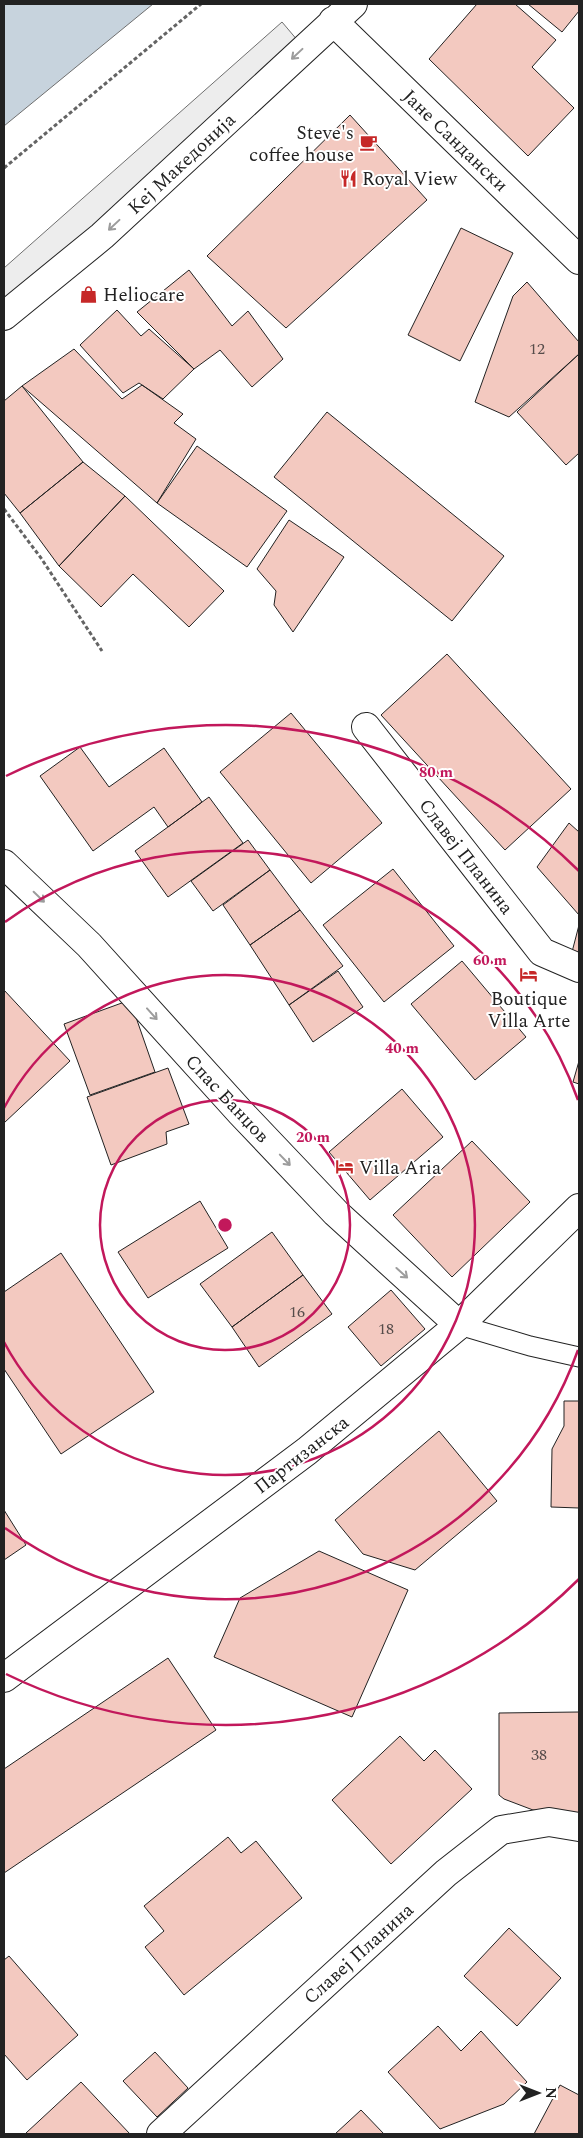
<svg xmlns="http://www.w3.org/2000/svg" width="583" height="2138" font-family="Spectral,serif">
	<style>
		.parking { fill: #ededed; stroke: #6f6f6f }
		.water { fill: #c7d3dd; stroke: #6f6f6f }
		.building { fill: #f3c9c0; stroke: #222 }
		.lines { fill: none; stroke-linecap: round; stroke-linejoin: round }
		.service-casing { stroke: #222; stroke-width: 21 }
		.minor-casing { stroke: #222; stroke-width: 30 }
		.tertiary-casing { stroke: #222; stroke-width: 30 }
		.path { stroke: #646464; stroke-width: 3; stroke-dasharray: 4 2.5; stroke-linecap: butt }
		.service { stroke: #fff; stroke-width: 19 }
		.minor { stroke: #fff; stroke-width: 28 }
		.tertiary { stroke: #fff; stroke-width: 28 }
		.oneway { stroke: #9c9c9c }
		.ring { fill: none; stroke: #c2185b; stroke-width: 2.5 }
		.labels { text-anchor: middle; stroke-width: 4; stroke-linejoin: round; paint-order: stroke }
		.number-label { font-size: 16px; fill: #564c4a }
		.poi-label { font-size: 19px; fill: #222; stroke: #fff; text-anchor: start }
		.street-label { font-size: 19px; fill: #222; stroke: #fff }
		.centre { fill: #c2185b; stroke: #fff; stroke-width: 2.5 }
		.ring-label { font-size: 15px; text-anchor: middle; font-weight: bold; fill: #c2185b; stroke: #fff; stroke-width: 4; stroke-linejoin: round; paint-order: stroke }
	</style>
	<rect width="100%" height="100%" fill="#fff"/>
	<path class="parking" d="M282,22L304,48L4,313V268Z"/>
	<path class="water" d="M4,4H153L4,126Z"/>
	<path class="building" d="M477,4H515L556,40L532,67L574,108L528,156L429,59Z
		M528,4H579V11L562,32Z
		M350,115L427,200L286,328L207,256Z
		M461,228L513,253L460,361L408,335Z
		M189,270L232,326L248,311L283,359L252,387L220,350L194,369L137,312Z
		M527,282L579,342V354L509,417L475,402L513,296Z
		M117,310L141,336L149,329L194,369L163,399L139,383L123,393L80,345Z
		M74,349L122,399L142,385L183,414L174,423L196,439L157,503L22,386Z
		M579,354V453L566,465L517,412Z
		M22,386L83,462L20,513L4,493V401Z
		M327,412L504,556L452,621L274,477Z
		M197,446L287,511L247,567L157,503Z
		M83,462L125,496L59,566L20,513Z
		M125,496L224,591L189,627L133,574L101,607L59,566Z
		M289,520L344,557L293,632L274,605L276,591L257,569Z
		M447,654L571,789L505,850L381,715Z
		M291,713L382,823L311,883L220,772Z
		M80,747L109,787L164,748L202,802L168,827L154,807L93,851L40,776Z
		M209,797L243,843L168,897L135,851Z
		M569,823L579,832V915L537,867Z
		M248,840L270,870L213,911L191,881Z
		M393,869L454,946L384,1002L323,925Z
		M270,870L300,910L250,945L223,905Z
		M300,910L343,966L289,1005L250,945Z
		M579,925V955L572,952Z
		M462,961L526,1037L475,1080L411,1004Z
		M338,971L363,1007L313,1042L289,1005Z
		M4,990L70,1061L4,1123Z
		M130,1000L155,1072L90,1095L64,1024Z
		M579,1061V1084L573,1082Z
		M168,1068L189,1124L166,1132L167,1144L111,1165L87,1097Z
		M402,1089L443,1137L370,1200L329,1152Z
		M472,1141L530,1202L452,1277L393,1215Z
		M200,1201L228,1248L148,1298L118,1252Z
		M272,1232L303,1275L232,1327L200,1284Z
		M61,1253L154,1392L61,1454L4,1369V1292Z
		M303,1275L332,1314L259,1367L232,1327Z
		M391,1290L425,1329L381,1366L348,1327Z
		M564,1401H579V1508L551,1507L552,1449L564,1426Z
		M439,1431L497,1501L415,1570L363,1554L335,1520Z
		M4,1510L26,1545L4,1560Z
		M319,1551L408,1590L352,1717L214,1657L240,1598Z
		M168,1658L216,1730L4,1873V1769Z
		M579,1712V1814L533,1810L504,1799L499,1795V1713Z
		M400,1736L424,1761L435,1750L472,1789L391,1864L332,1800Z
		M228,1837L241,1853L256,1841L302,1898L184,1995L145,1947L164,1931L144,1906Z
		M509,1928L561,1978L517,2026L464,1976Z
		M9,1956L78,2035L27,2080L4,2054V1960Z
		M438,2026L461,2051L481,2031L527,2082L504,2104L440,2129L388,2072Z
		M155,2052L188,2088L157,2117L123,2081Z
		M81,2082L130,2134H28L26,2133Z
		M560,2085L579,2095V2134H534Z
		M361,2110L384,2134H335Z"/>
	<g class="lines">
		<defs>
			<path id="service" d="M459,1325L530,1346L579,1357"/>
			<path id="minor" d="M333,21L579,260
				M4,316L102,236L353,4
				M366,727L542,952L579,968
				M4,864L89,945L241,1113L336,1213L459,1325
				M161,2134L446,1873L501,1830L549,1822L579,1827"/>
			<path id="tertiary" d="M4,1678L307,1451L459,1325L579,1208"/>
		</defs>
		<use href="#service" class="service-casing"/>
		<use href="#minor" class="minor-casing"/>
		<use href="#tertiary" class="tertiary-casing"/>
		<path class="path" d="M4,168L201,4
			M4,509L41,558L102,651"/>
		<use href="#service" class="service"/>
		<use href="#minor" class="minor"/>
		<use href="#tertiary" class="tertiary"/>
	</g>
	<defs><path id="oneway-shaft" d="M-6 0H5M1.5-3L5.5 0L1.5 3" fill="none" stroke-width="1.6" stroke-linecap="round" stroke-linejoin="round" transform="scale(1.25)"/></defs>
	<g class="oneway">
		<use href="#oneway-shaft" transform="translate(297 54) rotate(137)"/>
		<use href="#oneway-shaft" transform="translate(114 225) rotate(137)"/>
		<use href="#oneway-shaft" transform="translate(39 897) rotate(44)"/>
		<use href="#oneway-shaft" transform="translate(152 1014) rotate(48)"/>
		<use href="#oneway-shaft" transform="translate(285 1160) rotate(46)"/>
		<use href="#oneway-shaft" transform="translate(402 1273) rotate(42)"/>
	</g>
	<g class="ring">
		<circle cx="225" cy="1225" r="125"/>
		<path d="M4 1108A250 250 0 1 1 4 1342"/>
		<path d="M578 1350A375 375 0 0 1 5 1528M5 922A375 375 0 0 1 578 1100"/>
		<path d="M579 1579A500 500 0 0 1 6 1674M6 776A500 500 0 0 1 579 871"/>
	</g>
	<defs>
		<symbol id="cafe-bare" viewBox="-9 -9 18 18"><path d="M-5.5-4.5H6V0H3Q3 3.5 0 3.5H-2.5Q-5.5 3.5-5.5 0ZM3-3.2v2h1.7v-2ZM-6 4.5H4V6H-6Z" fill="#c62828" stroke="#fff" stroke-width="2.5" paint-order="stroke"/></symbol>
		<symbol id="restaurant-bare" viewBox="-9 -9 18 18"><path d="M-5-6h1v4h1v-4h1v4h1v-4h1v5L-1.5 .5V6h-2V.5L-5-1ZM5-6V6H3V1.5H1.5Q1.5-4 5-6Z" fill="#c62828" stroke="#fff" stroke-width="2.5" paint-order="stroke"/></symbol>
		<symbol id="shop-bare" viewBox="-9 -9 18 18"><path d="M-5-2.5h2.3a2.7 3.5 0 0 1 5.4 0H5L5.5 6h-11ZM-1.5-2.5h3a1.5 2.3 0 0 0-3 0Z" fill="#c62828" stroke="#fff" stroke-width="2.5" paint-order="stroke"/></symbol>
		<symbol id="hotel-bare" viewBox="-9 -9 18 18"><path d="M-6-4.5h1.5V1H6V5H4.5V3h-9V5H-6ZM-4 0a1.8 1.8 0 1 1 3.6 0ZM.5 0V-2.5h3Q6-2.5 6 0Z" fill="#c62828" stroke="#fff" stroke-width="2.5" paint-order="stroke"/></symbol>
	</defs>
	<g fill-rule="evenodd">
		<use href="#cafe-bare" x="356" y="130" width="25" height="25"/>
		<use href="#restaurant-bare" x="336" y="166" width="25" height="25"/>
		<use href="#shop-bare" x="76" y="282" width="25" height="25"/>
		<use href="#hotel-bare" x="516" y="962" width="25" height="25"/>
		<use href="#hotel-bare" x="332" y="1154" width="25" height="25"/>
	</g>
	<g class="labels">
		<g class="number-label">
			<text x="537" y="354">12</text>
			<text x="297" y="1317">16</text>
			<text x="386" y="1334">18</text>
			<text x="539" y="1760">38</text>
		</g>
		<g class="poi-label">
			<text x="354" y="139" text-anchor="end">Steve's<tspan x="354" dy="22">coffee house</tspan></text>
			<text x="362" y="185">Royal View</text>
			<text x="103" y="301">Heliocare</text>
			<text x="529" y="1005" text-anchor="middle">Boutique<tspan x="529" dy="22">Villa Arte</tspan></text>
			<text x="359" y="1174">Villa Aria</text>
		</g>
		<g class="street-label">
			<text transform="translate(456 140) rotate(44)" y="7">Јане Сандански</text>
			<text transform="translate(181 163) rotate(-43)" y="7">Кеј Македонија</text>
			<text transform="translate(467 856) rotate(52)" y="7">Славеј Планина</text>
			<text transform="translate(228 1098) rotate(47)" y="7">Спас Банџов</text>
			<text transform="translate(301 1454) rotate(-38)" y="7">Партизанска</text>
			<text transform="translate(358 1953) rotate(-42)" y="7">Славеј Планина</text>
		</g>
	</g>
	<circle cx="225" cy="1225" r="8" class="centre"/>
	<g class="ring-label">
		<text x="436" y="777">80 m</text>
		<text x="490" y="965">60 m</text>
		<text x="402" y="1053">40 m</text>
		<text x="313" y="1142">20 m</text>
	</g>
	<rect width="583" height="2138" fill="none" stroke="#222222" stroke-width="10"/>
	<g transform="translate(538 2093) rotate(90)" stroke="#ffffff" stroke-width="4" paint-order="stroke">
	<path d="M0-4L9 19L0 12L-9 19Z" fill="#222222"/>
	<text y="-8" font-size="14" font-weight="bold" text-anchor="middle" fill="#222222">N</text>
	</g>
</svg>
